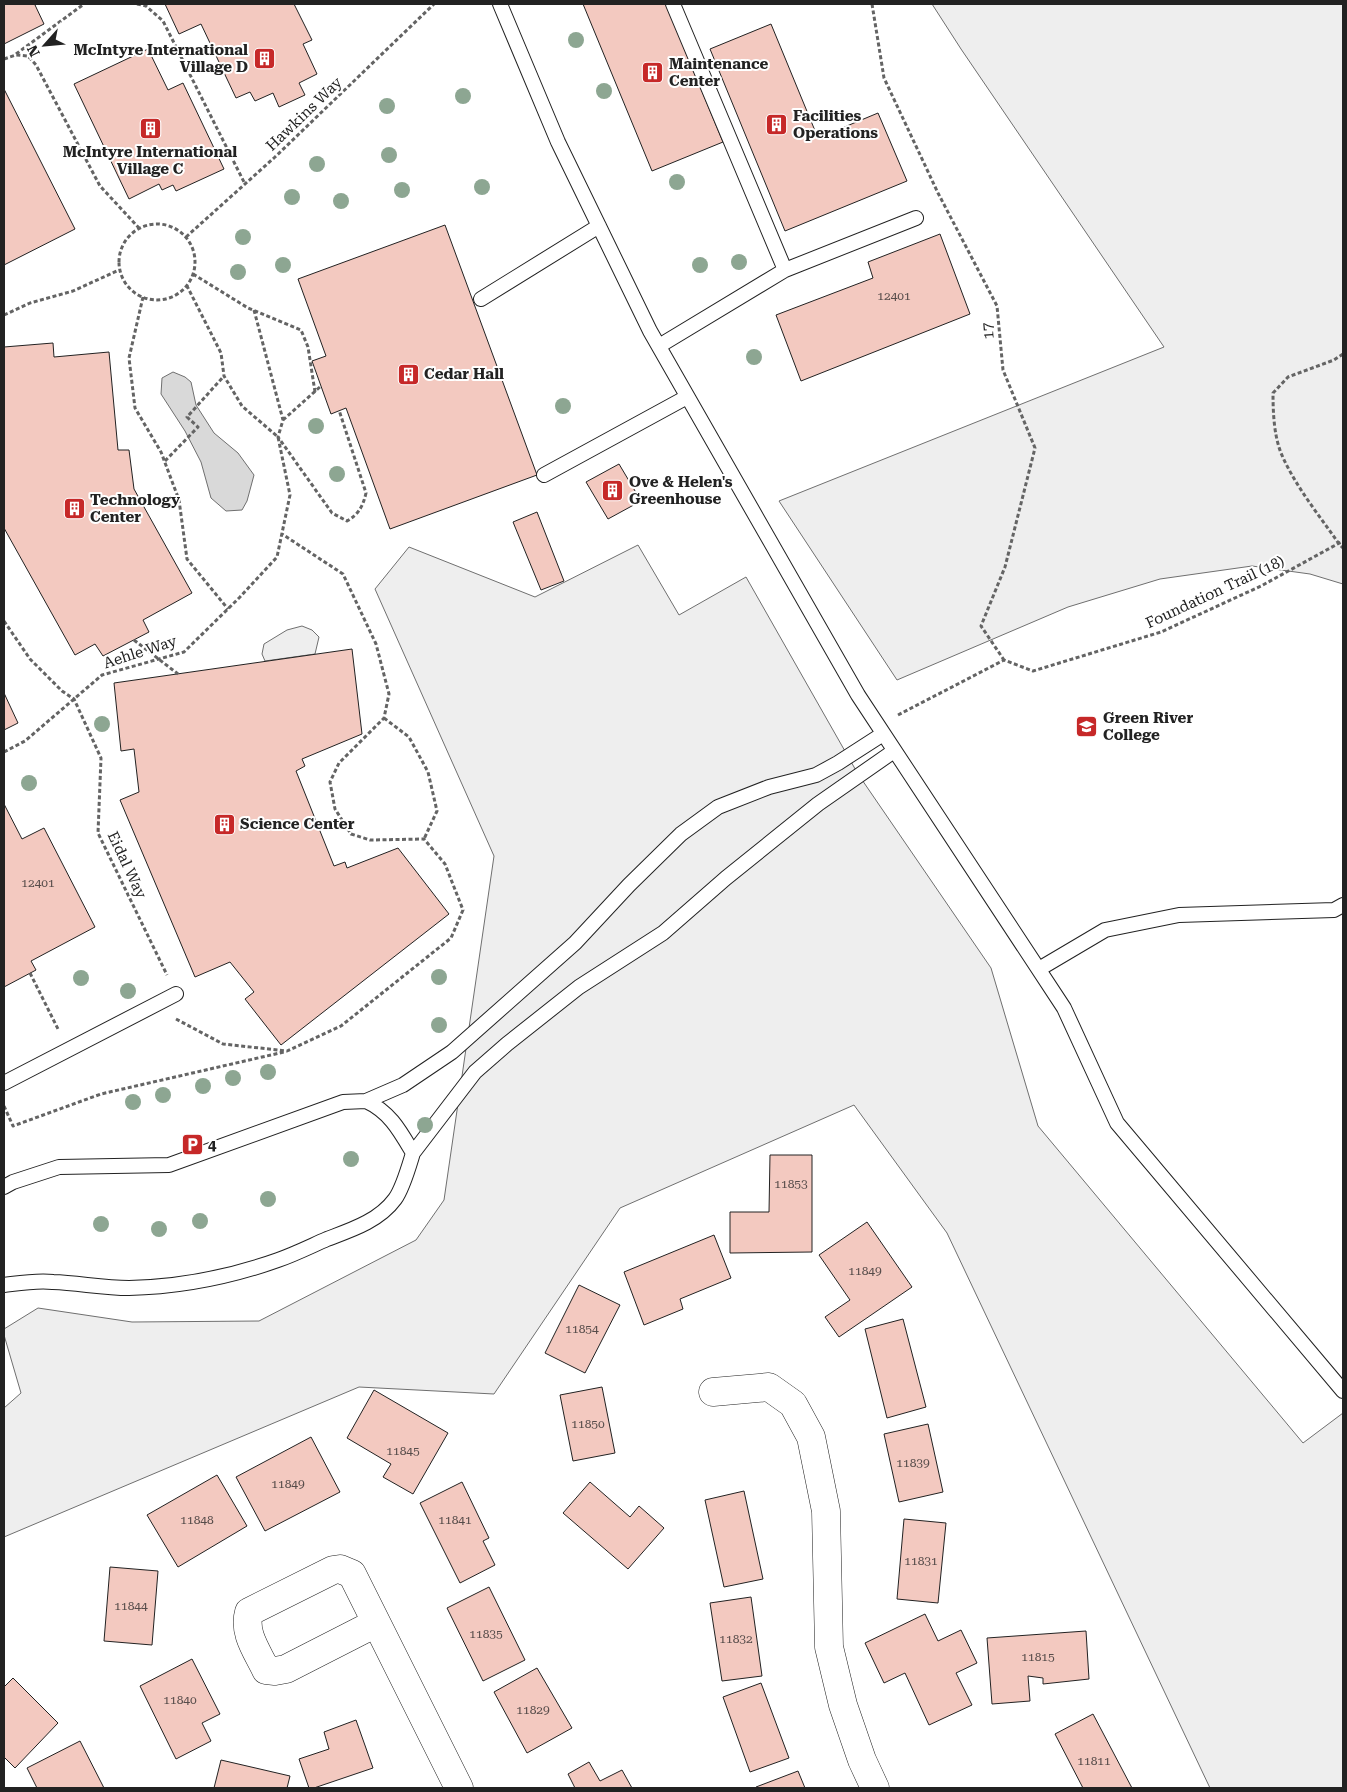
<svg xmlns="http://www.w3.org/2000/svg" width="1347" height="1792" font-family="'Roboto Serif',serif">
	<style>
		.green { fill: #eee; stroke: #6f6f6f }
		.water { fill: #d9d9d9; stroke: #6f6f6f }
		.building { fill: #f3c9c0; stroke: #222 }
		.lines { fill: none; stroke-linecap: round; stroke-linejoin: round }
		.service-casing { stroke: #222; stroke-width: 16 }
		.minor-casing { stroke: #222; stroke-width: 29 }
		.path { stroke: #646464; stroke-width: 3; stroke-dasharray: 4 2.5; stroke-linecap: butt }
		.service { stroke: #fff; stroke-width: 14 }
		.minor { stroke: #fff; stroke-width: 28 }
		.path-bridge { stroke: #646464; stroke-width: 3; stroke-dasharray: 4 2.5; stroke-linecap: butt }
		.tree { fill: #8da692 }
		.labels { text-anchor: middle; stroke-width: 4; stroke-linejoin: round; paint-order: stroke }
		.number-label { font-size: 12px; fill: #564c4a }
		.poi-label { font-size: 15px; font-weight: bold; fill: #222; stroke: #fff; text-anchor: start }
		.street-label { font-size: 15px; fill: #222; stroke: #fff }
	</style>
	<rect width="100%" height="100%" fill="#fff"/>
	<path class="green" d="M932,4H1343V584L1310,574L1252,566L1160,579L1068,607L897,680L779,501L1164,347L961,49Z
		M638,545L679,615L746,577L858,774L991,968L1038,1126L1303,1443L1343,1413V1788H1210L947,1233L854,1105L620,1208L494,1394L359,1387L4,1537V1408L21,1393L4,1335V1329L38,1308L132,1322L259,1321L416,1240L444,1200L494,856L375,589L409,547L535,597Z
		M302,626L312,630L319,637L315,654L265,661L262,654L264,644L287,630Z"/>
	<path class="water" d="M173,372L185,377L191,382L196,405L214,433L238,453L254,475L247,501L242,510L226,511L211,498L201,462L185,431L161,394L162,378Z"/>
	<path class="building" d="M4,4H38L35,5L44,24L4,44Z
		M165,4H294L312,40L303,44L317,74L299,83L305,95L279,107L273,93L255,101L250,92L236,98L201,24L179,34Z
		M583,4H666L723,142L652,171Z
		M771,24L818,138L878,113L907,181L785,231L710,49Z
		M148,49L168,90L183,83L224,169L176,191L173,185L162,190L159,184L129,199L74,84Z
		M4,89L75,229L4,265Z
		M445,225L537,475L390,529L346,408L331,414L312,361L326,356L298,279Z
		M940,234L970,314L801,381L776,315L873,278L868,262Z
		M53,343L54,357L109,352L118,450H129L134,489L192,593L143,620L149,632L103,656L95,644L75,655L4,528V347Z
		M619,464L641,501L608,519L586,482Z
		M537,512L564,581L541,590L513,522Z
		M352,649L362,734L302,759L305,766L296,771L334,866L345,862L347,868L398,848L449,914L281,1045L245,999L254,992L230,962L195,977L120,800L139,792L134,749L121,751L114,683Z
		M4,693L18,723L4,730Z
		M4,804L22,839L44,828L95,927L31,961L36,970L4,987Z
		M770,1155H812V1252L730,1253V1212H769Z
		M867,1222L912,1287L839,1337L825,1317L850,1300L819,1255Z
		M714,1235L731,1278L680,1299L683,1309L644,1325L624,1272Z
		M579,1285L620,1305L585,1373L545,1353Z
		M903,1319L926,1407L887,1418L865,1329Z
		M602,1387L615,1453L573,1461L560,1395Z
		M374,1390L448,1433L413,1494L383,1477L391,1464L347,1438Z
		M928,1424L943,1492L899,1502L884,1434Z
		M311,1437L340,1492L265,1531L236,1477Z
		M217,1475L247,1526L178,1567L147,1515Z
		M462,1482L489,1538L483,1541L495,1565L460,1583L420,1503Z
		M590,1482L630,1517L639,1506L664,1528L628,1569L563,1513Z
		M744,1491L763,1579L724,1587L705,1500Z
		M904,1519L946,1523L938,1603L897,1599Z
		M110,1567L158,1571L152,1645L104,1641Z
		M489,1587L525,1660L483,1681L447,1608Z
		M751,1597L762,1676L722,1681L710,1603Z
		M925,1614L938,1641L961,1630L977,1663L956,1673L972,1705L929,1725L905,1673L884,1683L865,1643Z
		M1086,1631L1089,1679L1043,1684V1678L1028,1676L1030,1701L992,1704L987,1638Z
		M192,1659L220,1714L202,1723L211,1741L176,1759L140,1686Z
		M537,1668L572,1728L527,1753L494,1692Z
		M13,1678L58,1723L15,1768L4,1757V1687Z
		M761,1683L789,1758L750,1772L723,1697Z
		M1093,1714L1132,1788H1083L1055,1734Z
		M356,1720L373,1768L314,1788H309L299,1759L329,1749L324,1732Z
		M80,1741L104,1788H37L27,1768Z
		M221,1760L290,1776L287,1788H214Z
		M589,1762L600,1781L622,1770L632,1788H575L568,1774Z
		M798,1771L805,1788H756V1787Z"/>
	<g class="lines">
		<defs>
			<path id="service" d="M500,4L558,142L650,331L858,695L1064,1008L1117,1123L1343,1391
				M785,270L916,218
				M481,299L599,226
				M659,346L785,270L673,4
				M544,475L687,397
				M1039,969L1105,930L1179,915L1334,910L1343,905
				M4,1083L176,994
				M413,1153L475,1072L507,1044L579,987L663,933L726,878L818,804L894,751
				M4,1187L13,1182L59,1167L169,1165L343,1102L366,1101L403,1085L452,1052L575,943L629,885L681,834L718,807L769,787L816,775L838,763L883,734
				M4,1285C20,1283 37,1280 53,1282C79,1283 103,1288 129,1288C180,1287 230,1277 278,1260C295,1254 311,1246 327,1239C351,1230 379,1221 395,1199C403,1188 409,1166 413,1153C400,1131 390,1112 366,1101"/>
			<path id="minor" d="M713,1392L769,1387L793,1404L811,1437L826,1511L829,1647L843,1705L862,1760L875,1788
				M376,1623L286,1669L275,1671L266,1670C257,1651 243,1633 249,1612L333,1570L340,1569L352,1574L459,1788"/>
		</defs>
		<use href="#service" class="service-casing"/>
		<use href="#minor" class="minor-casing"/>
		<path class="path" d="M137,4L146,6L163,21L245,184
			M872,4L884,78L938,193L997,306L1003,370L1035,448L1005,567L981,626L1004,660
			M16,54L84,4
			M4,59L16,55L28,56L36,65L100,186L139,228
			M119 262a38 38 0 1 1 76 0a38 38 0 1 1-76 0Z
			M186,237L275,157L434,4
			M193,274L248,308L301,330L308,347L315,392
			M143,297L129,358L135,408L161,452L179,500L187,559L228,609
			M254,310L283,420L278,437L332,513L347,521C359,514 363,506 366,493L339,410
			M4,315L30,303L73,291L119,270
			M1343,354L1334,360L1288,377L1273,393C1273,413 1274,435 1281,453C1295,486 1319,515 1339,544L1343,548
			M283,420L321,386
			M165,461L198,427L187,417L224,376
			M4,621L30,659L62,691L74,699L101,758L98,833L167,975
			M898,715L1004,660L1033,671L1161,632L1261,586L1343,541
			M384,718L409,737L428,772L437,811L424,839
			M4,752L25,741L102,675L184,652L240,597L277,557L290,495L278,437L242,406L224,376L221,353L187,286
			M30,973L59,1031
			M176,1019L223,1044L287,1051L341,1026L451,938L463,910L445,864L424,839L370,840L351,834L335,809L330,782L339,763L384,718L389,694L376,644L343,574L282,534
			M4,1106L13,1126L101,1094L284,1052"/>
		<use href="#service" class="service"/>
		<use href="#minor" class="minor"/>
		<path class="path-bridge" d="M134,640L178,674"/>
	</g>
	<g class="tree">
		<circle cx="576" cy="40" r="8"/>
		<circle cx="604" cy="91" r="8"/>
		<circle cx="463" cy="96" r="8"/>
		<circle cx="387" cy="106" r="8"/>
		<circle cx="389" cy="155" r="8"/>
		<circle cx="317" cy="164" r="8"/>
		<circle cx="677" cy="182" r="8"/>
		<circle cx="482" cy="187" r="8"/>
		<circle cx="402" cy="190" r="8"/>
		<circle cx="292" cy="197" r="8"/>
		<circle cx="341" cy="201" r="8"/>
		<circle cx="243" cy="237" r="8"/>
		<circle cx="739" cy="262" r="8"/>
		<circle cx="283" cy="265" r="8"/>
		<circle cx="700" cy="265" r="8"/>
		<circle cx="238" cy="272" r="8"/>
		<circle cx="754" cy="357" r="8"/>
		<circle cx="563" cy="406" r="8"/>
		<circle cx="316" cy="426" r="8"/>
		<circle cx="337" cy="474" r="8"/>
		<circle cx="102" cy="724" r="8"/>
		<circle cx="29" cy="783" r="8"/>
		<circle cx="439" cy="977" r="8"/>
		<circle cx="81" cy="978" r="8"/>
		<circle cx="128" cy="991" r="8"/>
		<circle cx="439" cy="1025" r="8"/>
		<circle cx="268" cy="1072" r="8"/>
		<circle cx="233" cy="1078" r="8"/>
		<circle cx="203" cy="1086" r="8"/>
		<circle cx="163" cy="1095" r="8"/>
		<circle cx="133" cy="1102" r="8"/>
		<circle cx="425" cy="1125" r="8"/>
		<circle cx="351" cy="1159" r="8"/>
		<circle cx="268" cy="1199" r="8"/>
		<circle cx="200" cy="1221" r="8"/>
		<circle cx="101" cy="1224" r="8"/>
		<circle cx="159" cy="1229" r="8"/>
	</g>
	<defs>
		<symbol id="building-square" viewBox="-11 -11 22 22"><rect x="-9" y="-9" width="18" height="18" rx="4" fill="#c62828" stroke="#fff"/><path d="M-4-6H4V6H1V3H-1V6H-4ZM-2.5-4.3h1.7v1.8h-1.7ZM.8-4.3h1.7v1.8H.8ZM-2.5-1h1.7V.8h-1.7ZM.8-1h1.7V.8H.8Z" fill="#fff"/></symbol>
		<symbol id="university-square" viewBox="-11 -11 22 22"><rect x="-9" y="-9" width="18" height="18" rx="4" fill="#c62828" stroke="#fff"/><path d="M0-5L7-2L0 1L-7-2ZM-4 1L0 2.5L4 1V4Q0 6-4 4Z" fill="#fff"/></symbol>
		<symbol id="parking-square" viewBox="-11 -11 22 22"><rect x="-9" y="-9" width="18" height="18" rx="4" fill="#c62828" stroke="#fff"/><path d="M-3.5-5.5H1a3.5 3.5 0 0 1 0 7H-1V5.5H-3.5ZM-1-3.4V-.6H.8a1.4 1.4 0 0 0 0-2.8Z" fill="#fff"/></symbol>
	</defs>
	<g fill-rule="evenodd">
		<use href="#building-square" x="252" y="46" width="25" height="25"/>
		<use href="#building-square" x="640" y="60" width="25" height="25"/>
		<use href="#building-square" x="764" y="112" width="25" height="25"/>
		<use href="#building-square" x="138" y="116" width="25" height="25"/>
		<use href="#building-square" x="396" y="362" width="25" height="25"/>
		<use href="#building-square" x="600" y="478" width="25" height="25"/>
		<use href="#building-square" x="62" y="496" width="25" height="25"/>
		<use href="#university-square" x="1074" y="714" width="25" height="25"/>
		<use href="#building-square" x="212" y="812" width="25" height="25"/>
		<use href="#parking-square" x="180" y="1132" width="25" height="25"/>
	</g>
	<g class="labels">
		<g class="number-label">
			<text x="894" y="300">12401</text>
			<text x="38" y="887">12401</text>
			<text x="791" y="1188">11853</text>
			<text x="865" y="1275">11849</text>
			<text x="582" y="1333">11854</text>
			<text x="588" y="1428">11850</text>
			<text x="403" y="1455">11845</text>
			<text x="913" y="1467">11839</text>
			<text x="288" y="1488">11849</text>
			<text x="197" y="1524">11848</text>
			<text x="455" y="1524">11841</text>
			<text x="921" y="1565">11831</text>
			<text x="131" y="1610">11844</text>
			<text x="486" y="1638">11835</text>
			<text x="736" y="1643">11832</text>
			<text x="1038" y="1661">11815</text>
			<text x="180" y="1704">11840</text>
			<text x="533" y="1714">11829</text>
			<text x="1094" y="1765">11811</text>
		</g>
		<g class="poi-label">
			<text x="248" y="55" text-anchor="end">McIntyre International<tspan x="248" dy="17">Village D</tspan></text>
			<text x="669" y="69">Maintenance<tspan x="669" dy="17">Center</tspan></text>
			<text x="793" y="121">Facilities<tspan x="793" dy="17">Operations</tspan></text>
			<text x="150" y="157" text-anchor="middle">McIntyre International<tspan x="150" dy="17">Village C</tspan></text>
			<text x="424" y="379">Cedar Hall</text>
			<text x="629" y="487">Ove &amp; Helen's<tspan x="629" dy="17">Greenhouse</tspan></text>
			<text x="90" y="505">Technology<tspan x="90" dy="17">Center</tspan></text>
			<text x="1103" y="723">Green River<tspan x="1103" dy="17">College</tspan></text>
			<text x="240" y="829">Science Center</text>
			<text x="208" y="1150">4</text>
		</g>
		<g class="street-label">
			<text transform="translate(304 114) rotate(-44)" y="5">Hawkins Way</text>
			<text transform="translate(988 331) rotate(-95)" y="5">17</text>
			<text transform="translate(1215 592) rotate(-25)" y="5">Foundation Trail (18)</text>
			<text transform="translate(140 652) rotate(-18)" y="5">Aehle Way</text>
			<text transform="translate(127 865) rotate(65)" y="5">Eidal Way</text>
		</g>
	</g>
	<rect width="1347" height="1792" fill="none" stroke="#222222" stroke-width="10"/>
	<g transform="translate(45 45) rotate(243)" stroke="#ffffff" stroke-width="4" paint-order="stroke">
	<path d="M0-4L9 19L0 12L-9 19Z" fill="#222222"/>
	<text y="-8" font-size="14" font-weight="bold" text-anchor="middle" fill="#222222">N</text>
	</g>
</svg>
